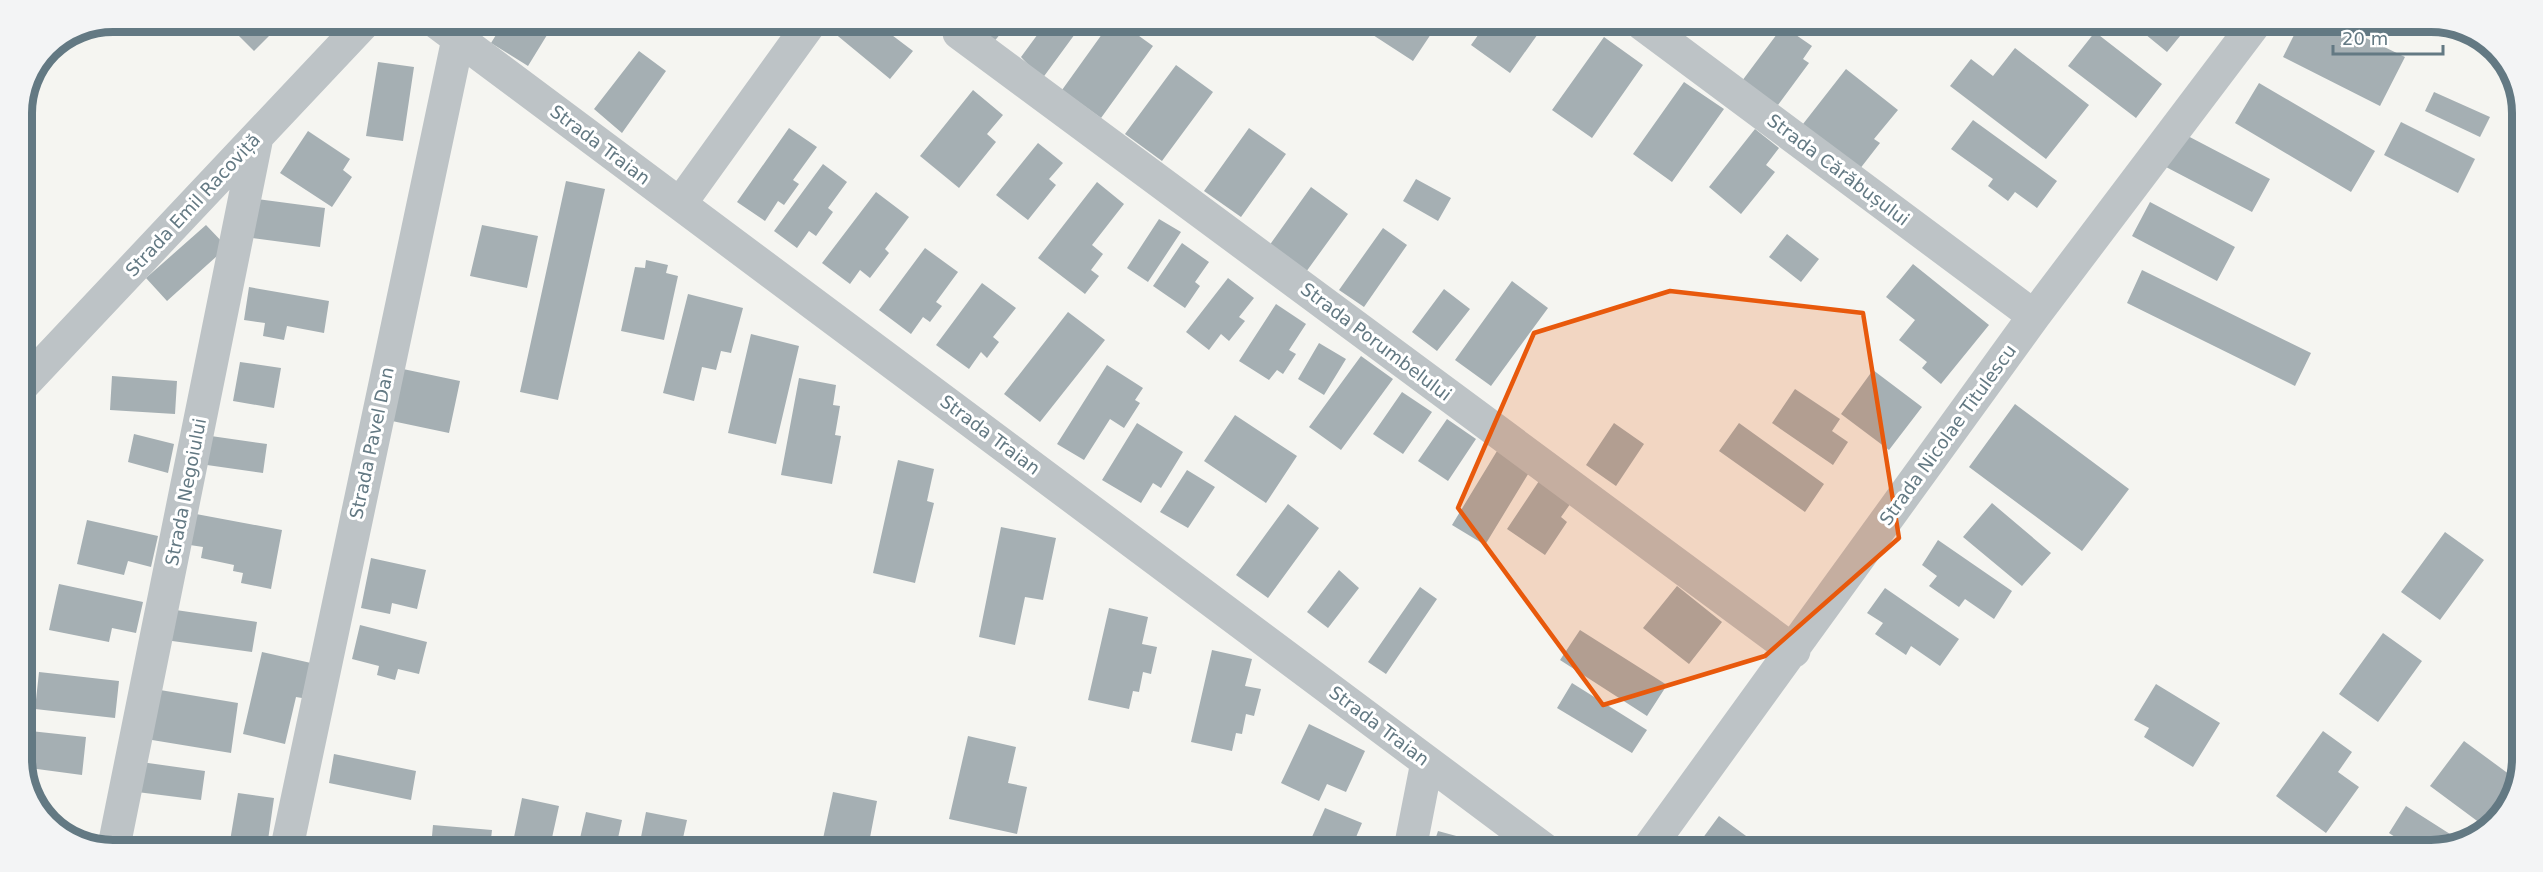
<svg xmlns="http://www.w3.org/2000/svg" width="2543" height="872" font-family="'DejaVu Sans',sans-serif">
	<style>
		.building { fill: #a5afb3 }
		.lines { fill: none; stroke-linecap: round; stroke-linejoin: round }
		.minor { stroke: #bdc3c6; stroke-width: 33 }
		.marked { fill: #e8590c; fill-opacity: 0.2; stroke: #e8590c; stroke-width: 4.5; stroke-linejoin: round }
		.labels { text-anchor: middle; stroke-width: 6; stroke-linejoin: round; paint-order: stroke }
		.street-label { font-size: 18px; fill: #637983; stroke: #fff }
		.rim { fill: none; stroke: #637983; stroke-width: 8 }
	</style>
	<rect width="100%" height="100%" fill="#f5f5f1"/>
	<path class="building" d="M224,21H284L254,51Z
		M504,22H555L528,66L491,43Z
		M764,22H782L775,31Z
		M841,22L876,23L913,51L890,79L833,32Z
		M975,23H1009L993,43L973,26Z
		M1046,23H1083L1042,79L1021,57Z
		M1110,23H1121L1153,46L1101,118L1062,90Z
		M1356,24H1436L1437,25L1413,61Z
		M1486,24H1545L1510,73L1471,45Z
		M1682,24H1706L1699,35Z
		M2134,25H2189L2167,52Z
		M2299,25L2341,26L2405,57L2380,106L2283,57Z
		M1783,26L1812,46L1803,59L1809,63L1778,105L1739,85Z
		M2095,32L2162,84L2136,118L2068,66Z
		M1604,37L1643,65L1592,138L1552,110Z
		M2015,48L2089,105L2046,159L1950,86L1971,59L1993,76Z
		M639,51L666,71L622,133L594,109Z
		M378,62L414,67L403,141L366,136Z
		M1176,65L1213,92L1162,161L1125,134Z
		M1846,69L1898,110L1874,139L1880,143L1859,170L1803,124Z
		M1684,82L1724,109L1672,182L1633,154Z
		M2259,83L2375,151L2351,192L2235,123Z
		M973,90L1003,115L987,134L996,142L959,188L920,156Z
		M2434,92L2490,117L2480,137L2425,111Z
		M1973,120L2057,181L2037,208L2015,192L2008,201L1988,186L1993,179L1951,149Z
		M2401,122L2475,159L2458,193L2384,155Z
		M789,128L817,147L793,180L799,184L784,205L778,201L765,221L737,202Z
		M1249,128L1286,154L1241,217L1204,191Z
		M1755,129L1779,148L1766,165L1775,172L1741,214L1709,187Z
		M308,131L350,159L343,170L352,177L332,207L280,173Z
		M2184,134L2270,179L2252,212L2166,167Z
		M1038,143L1063,163L1049,179L1056,185L1028,220L996,195Z
		M823,164L847,182L828,208L833,212L816,236L809,231L797,248L774,231Z
		M1416,179L1451,198L1438,221L1403,201Z
		M566,181L605,189L558,400L520,392Z
		M1097,182L1124,204L1092,245L1103,254L1091,270L1099,276L1085,294L1038,258Z
		M1311,187L1348,214L1306,272L1269,246Z
		M876,192L909,217L885,249L889,253L870,278L860,270L850,284L822,263Z
		M257,199L325,208L320,247L252,238Z
		M2150,202L2235,247L2217,281L2132,236Z
		M1159,219L1181,232L1148,282L1127,268Z
		M206,225L227,247L167,301L146,278Z
		M482,225L538,236L527,288L470,276Z
		M1383,228L1407,245L1364,307L1339,290Z
		M1787,234L1819,259L1801,282L1769,257Z
		M1182,243L1209,262L1195,282L1200,286L1185,308L1153,286Z
		M925,248L958,272L936,302L942,306L930,322L923,317L911,334L879,310Z
		M646,260L668,265L666,273L678,276L664,340L621,331L635,267L645,268Z
		M1913,264L1989,325L1941,384L1922,368L1927,362L1899,340L1915,320L1886,297Z
		M2142,270L2311,353L2295,386L2127,303Z
		M1228,278L1254,298L1239,317L1245,321L1229,341L1221,334L1209,350L1186,332Z
		M1512,281L1548,308L1491,386L1455,360Z
		M982,283L1016,308L993,337L999,342L987,358L981,352L969,369L936,345Z
		M249,287L329,301L324,333L287,326L284,340L263,336L265,323L244,320Z
		M1444,289L1470,309L1437,351L1412,332Z
		M688,294L743,308L731,353L721,351L716,370L702,367L694,401L663,393Z
		M1276,304L1306,324L1289,350L1296,354L1283,374L1277,370L1269,380L1239,361Z
		M1068,312L1105,340L1040,422L1004,394Z
		M751,334L799,346L776,444L728,433Z
		M1319,343L1346,359L1324,395L1298,379Z
		M1361,356L1393,379L1341,450L1309,427Z
		M240,362L281,368L274,408L233,401Z
		M1107,365L1143,388L1135,400L1140,403L1124,428L1110,419L1084,460L1057,444Z
		M403,369L460,381L449,433L392,421Z
		M1873,370L1922,407L1889,450L1841,414Z
		M112,376L177,381L175,414L110,410Z
		M799,378L836,385L833,405L840,406L835,435L841,436L832,484L781,475Z
		M1795,389L1840,419L1832,431L1848,442L1833,465L1772,423Z
		M1402,392L1432,412L1403,454L1373,434Z
		M2015,404L2129,489L2082,551L1969,467Z
		M1235,415L1297,456L1266,503L1204,461Z
		M1447,419L1476,439L1448,481L1418,461Z
		M1137,423L1183,452L1161,488L1153,483L1141,503L1102,480Z
		M1614,423L1644,444L1616,486L1586,465Z
		M1739,423L1824,484L1805,512L1719,451Z
		M134,434L174,444L168,473L128,462Z
		M204,435L267,444L263,473L200,464Z
		M1497,451L1530,471L1485,545L1452,525Z
		M898,460L934,469L927,501L934,503L915,583L873,573Z
		M1187,470L1215,487L1188,528L1160,512Z
		M1541,478L1573,500L1561,517L1567,522L1545,555L1507,529Z
		M1992,503L2051,553L2022,586L1963,537Z
		M1288,504L1319,528L1268,598L1236,575Z
		M196,514L282,530L271,589L241,583L243,573L233,571L234,565L201,558L203,547L190,545Z
		M87,520L158,536L151,567L128,561L124,575L77,564Z
		M21,521L28,523L24,542L31,544L27,567L21,565Z
		M1001,527L1056,538L1043,600L1025,597L1015,645L979,637Z
		M2445,532L2484,560L2440,620L2401,592Z
		M1938,540L2012,591L1994,619L1965,599L1959,607L1929,586L1937,576L1922,565Z
		M371,558L426,570L417,609L392,603L390,614L361,608Z
		M1339,570L1359,588L1328,628L1307,612Z
		M59,584L143,602L136,633L112,628L109,642L49,630Z
		M1677,586L1722,622L1689,664L1643,628Z
		M1420,587L1437,599L1386,674L1368,662Z
		M1885,588L1959,639L1940,666L1911,646L1906,655L1875,634L1883,623L1867,613Z
		M1109,608L1148,617L1142,644L1157,647L1151,674L1143,672L1139,692L1133,691L1129,709L1088,700Z
		M169,609L257,622L252,652L165,640Z
		M360,625L427,642L419,674L398,669L395,680L377,675L379,666L352,659Z
		M1580,630L1667,685L1647,716L1560,660Z
		M2383,633L2422,661L2378,722L2339,694Z
		M1212,650L1252,659L1245,686L1261,689L1254,716L1246,714L1242,734L1236,733L1232,751L1191,742Z
		M262,652L311,663L302,698L296,697L285,744L243,734Z
		M39,672L119,681L115,718L35,709Z
		M1572,683L1647,730L1632,753L1557,708Z
		M2156,684L2220,723L2193,767L2144,737L2149,728L2134,720Z
		M154,689L238,703L231,753L146,739Z
		M1309,724L1365,751L1346,792L1327,784L1319,801L1281,783Z
		M21,730L86,737L82,775L22,767Z
		M2323,731L2352,752L2338,772L2359,787L2326,833L2276,796Z
		M968,736L1016,747L1008,783L1027,787L1017,834L949,819Z
		M2464,741L2517,780V789L2488,829L2430,786Z
		M334,754L416,771L411,800L329,783Z
		M141,762L205,771L201,800L137,792Z
		M833,792L877,801L868,848H821Z
		M238,793L274,798L267,847H229Z
		M522,798L559,806L550,847H512Z
		M2406,806L2461,841L2431,851H2416L2389,833Z
		M1325,808L1362,823L1351,849L1307,848Z
		M586,812L622,820L616,847H578Z
		M646,812L687,820L681,847H639Z
		M1719,816L1765,850H1694Z
		M433,825L492,830L490,847H431Z
		M1438,831L1493,846L1492,849H1432Z"/>
	<g class="lines">
		<path class="minor" d="M436,22L1544,849
			M1642,24L2034,316
			M959,33L1794,651
			M680,204L811,22
			M21,387L365,22
			M114,846L257,137
			M287,847L458,39
			M1410,849L1427,762
			M1648,849L2034,316L2254,25"/>
	</g>
	<path class="marked" d="M1670,291L1863,313L1899,538L1765,656L1603,705L1458,508L1534,333Z"/>
	<g class="labels">
		<g class="street-label">
			<text transform="translate(600 145) rotate(37)" y="6">Strada Traian</text>
			<text transform="translate(1838 170) rotate(37)" y="6">Strada Cărăbușului</text>
			<text transform="translate(193 205) rotate(-47)" y="6">Strada Emil Racoviță</text>
			<text transform="translate(1376 342) rotate(37)" y="6">Strada Porumbelului</text>
			<text transform="translate(990 435) rotate(37)" y="6">Strada Traian</text>
			<text transform="translate(1948 435) rotate(-54)" y="6">Strada Nicolae Titulescu</text>
			<text transform="translate(372 443) rotate(-78)" y="6">Strada Pavel Dan</text>
			<text transform="translate(186 492) rotate(-79)" y="6">Strada Negoiului</text>
			<text transform="translate(1379 726) rotate(37)" y="6">Strada Traian</text>
		</g>
	</g>
	<path d="M0 0H2543V872H0ZM113 32H2431A81 81 0 0 1 2512 113V759A81 81 0 0 1 2431 840H113A81 81 0 0 1 32 759V113A81 81 0 0 1 113 32Z" fill="#f3f4f5" fill-rule="evenodd"/>
	<path class="rim" d="M113 32H2431A81 81 0 0 1 2512 113V759A81 81 0 0 1 2431 840H113A81 81 0 0 1 32 759V113A81 81 0 0 1 113 32Z"/>
	<path d="M2333 45v9h110v-9" fill="none" stroke="#637983" stroke-width="3"/>
	<text x="2342" y="45" font-size="18" fill="#637983" stroke="#ffffff" stroke-width="4.5" paint-order="stroke">20 m</text>
</svg>
